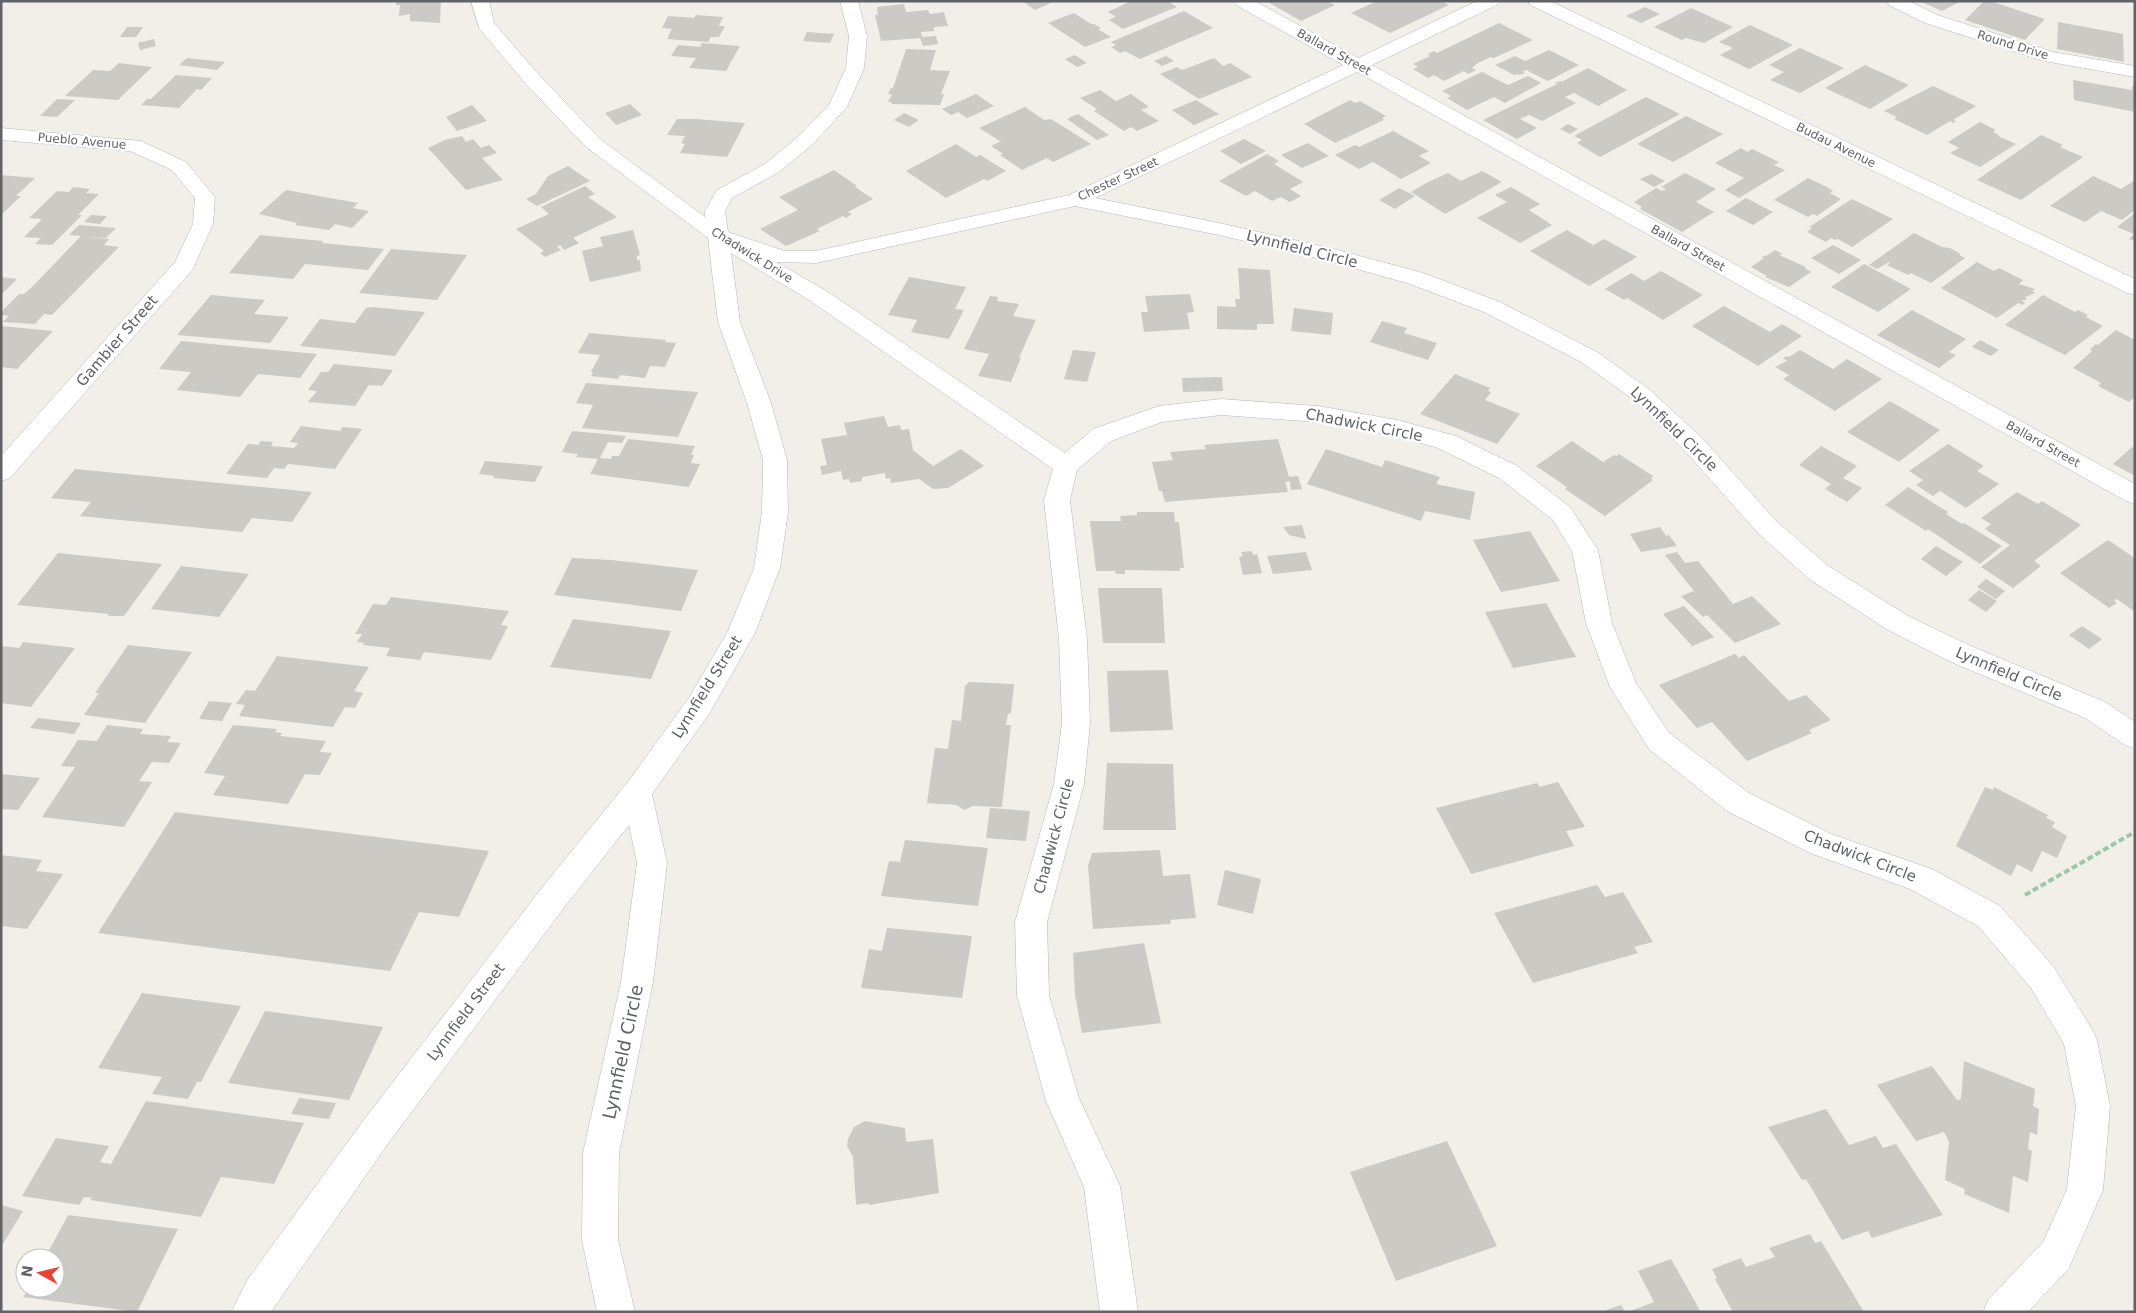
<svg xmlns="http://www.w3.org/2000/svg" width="2136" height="1313" font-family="'DejaVu Sans',sans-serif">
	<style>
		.building { fill: #cccac5 }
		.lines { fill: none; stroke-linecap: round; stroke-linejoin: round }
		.minor-casing { stroke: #b5b8bc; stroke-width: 1 }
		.path { stroke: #9cc7a9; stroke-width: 4; stroke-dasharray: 6 3; stroke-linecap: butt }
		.minor { fill: #fff; fill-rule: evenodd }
		.labels { text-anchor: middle; stroke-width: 4.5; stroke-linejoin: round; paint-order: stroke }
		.far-street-label { font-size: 12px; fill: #5f6368; stroke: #fff }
		.street-label { font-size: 15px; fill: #5f6368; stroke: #fff }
		.near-street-label { font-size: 18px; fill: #5f6368; stroke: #fff }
	</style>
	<rect width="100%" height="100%" fill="#f1efe8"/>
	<path class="building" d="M396,1H441L440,23L410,21V14L399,16L400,5H396Z
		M1022,1H1055L1035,10Z
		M1131,1H1168L1177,7L1123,29L1109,20L1116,17L1108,12Z
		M1266,1H1327L1335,5L1301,21Z
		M1381,1H1441L1449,5L1390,33L1351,13L1375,2Z
		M1919,1H1961L1942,11Z
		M1984,1H1990L2045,19L2025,40L1965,20Z
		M904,4L906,12L928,10L930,14L944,12L948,26L934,27V31L921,32L922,37L936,36L938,44L923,46L920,38L881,41L875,15H878L877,7Z
		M1645,7L1660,14L1641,23L1626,16Z
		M1691,8L1733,27L1704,43L1686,38L1682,40L1654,27Z
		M1184,11L1213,28L1140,59L1125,51L1120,53L1111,47L1116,45L1111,42Z
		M1074,13L1091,24H1094L1101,28L1098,29L1111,37L1085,47L1048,23Z
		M696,15L723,17L719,26H725L719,37H711L708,42L667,39L672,29L662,28L668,16L694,18Z
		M2058,22L2123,34L2124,62L2057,49Z
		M1499,23L1533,40L1494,58L1491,57L1478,63L1472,68L1476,70L1468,74L1464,71L1444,81L1434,75L1428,78L1413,69L1418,67L1413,64L1430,56L1428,54L1434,51L1437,53Z
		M1750,25L1793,45L1749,69L1720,55L1733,48L1719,42Z
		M127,27H143L136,37H120Z
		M807,32L834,34L830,43L803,41Z
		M154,39L156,46L140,50L138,43Z
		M702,43L740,46L726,71L689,68L696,58L671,56L678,45L700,47Z
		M1800,48L1844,68L1800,93L1770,80L1784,72L1769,65Z
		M906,49L936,50L930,70L950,71L941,94H944L940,105L891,104L892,102H888L892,94H888L891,88H893Z
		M1549,50L1579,65L1548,81L1526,70L1522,72L1525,73L1523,74L1514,75L1495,65L1515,56L1525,61Z
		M1075,55L1087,63L1077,67L1065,59Z
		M1166,56L1174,61L1162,66L1154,61Z
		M187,58L225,62L217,70L179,65Z
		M1214,58L1223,66L1230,63L1252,77L1199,99L1160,74L1177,67L1182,70Z
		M119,63L152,67L118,100L65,96L93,70L110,71Z
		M1865,65L1909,85L1870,109L1825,88Z
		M1588,68L1627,90L1598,106L1574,93L1565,97L1576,103L1542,121L1529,115L1520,119L1537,128L1517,139L1483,120L1557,84L1555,82L1563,81Z
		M1482,72L1508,85L1528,76L1541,83L1505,103L1494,97L1467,110L1447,98L1451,96L1442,91Z
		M176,75L212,78L201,90L197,89L179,108L141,105L147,99H151Z
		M2073,80L2132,90V86H2135V112L2074,100Z
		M1933,86L1976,106L1953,120L1956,121L1953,123L1950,121L1927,135L1894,119L1897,117L1884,111Z
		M1100,90L1116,101L1131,94L1149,107L1141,110L1159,121L1137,131L1131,127L1124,131L1094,111L1097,109L1080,98Z
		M976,94L994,106L967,118L958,112L951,115L942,109Z
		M1646,97L1680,114L1600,157L1577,143L1582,140L1574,136Z
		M57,99L75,100L57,117L40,116Z
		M1196,100L1219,114L1194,125L1172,110Z
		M1350,100L1355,103L1360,101L1386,116L1382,118L1384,120L1335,143L1304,124Z
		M630,104L642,115L616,125L605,113Z
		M472,105L487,121L457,131L446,117Z
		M1025,107L1044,120L1051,119L1091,144L1053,162L1047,158L1022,170L1000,155L1003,154L991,146L1003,140L1000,141L979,128Z
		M904,113L919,120L909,127L894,120Z
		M1078,114L1109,135L1097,140L1067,119Z
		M1686,116L1723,134L1673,162L1637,144Z
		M677,119H696L745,123L727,157L680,153L685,144L681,143L685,136L667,135Z
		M1980,122L1996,130L1993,132L1999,135L1998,136L2016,144L1980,167L1950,153L1959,148L1948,142Z
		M1568,124L1578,129L1570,134L1560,129Z
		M1393,131L1429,151L1419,156L1431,163L1401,179L1373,162L1359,169L1335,155L1355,145L1359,147Z
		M2041,135L2063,145L2060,147L2083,157L2021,200L1977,180Z
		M462,136L466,142L473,139L481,148L489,145L497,153L482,158L503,180L466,190L428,148L445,140Z
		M1244,139L1266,151L1241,164L1220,151Z
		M1308,143L1329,156L1302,168L1281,155Z
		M956,144L976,157L980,155L1006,171L987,181L984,179L946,198L906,171Z
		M1741,148L1747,152L1752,149L1779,162L1774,165L1785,170L1739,198L1725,190L1744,178L1715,163Z
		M1267,154L1279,161L1274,164L1303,182L1290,189L1301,196L1290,202L1281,197L1272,201L1255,191L1246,196L1219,181Z
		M568,166L590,181L537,206L526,199L536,194L548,176Z
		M834,170L857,186L855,187L873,199L848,212L852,214L846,218L843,216L817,229L820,231L786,246L760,229L798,210L779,197Z
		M1482,171L1502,182L1445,214L1411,192L1428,182L1448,173L1461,181Z
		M1685,173L1716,189L1696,202L1714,212L1682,232L1640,209L1642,207L1634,202L1656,188L1662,191L1666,189L1661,187Z
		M1652,174L1665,181L1654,187L1640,179Z
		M1,175L35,178L16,196H21L1,215Z
		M2093,176L2121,189L2135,180V210L2122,220L2101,211L2085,222L2050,206Z
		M1808,178L1829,188L1833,191L1830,193L1841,199L1817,216L1813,214L1808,217L1774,200Z
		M585,186L595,194L588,197L617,217L573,238L579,243L564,250L560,245L557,247L561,250L545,257L540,253L544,251L516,229L549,214L541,207Z
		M73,187L90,189L86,193L99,194L78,215H82L52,245L35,244L41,238L24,237L42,219L29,218L57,191L69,192Z
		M1511,187L1540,204L1529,210L1552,225L1520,243L1477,218L1507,202L1495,195Z
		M1399,188L1415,196L1395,209L1379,200Z
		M286,190L358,203L353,208L369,211L352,228L335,224L329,230L295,225L297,223L259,214Z
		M1746,198L1773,212L1753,225L1726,211Z
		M1852,199L1893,219L1852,247L1838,239L1835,240L1831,238L1826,242L1807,232L1812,228L1809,227Z
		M2135,213V241L2129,239L2134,234L2117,227Z
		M91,215L107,216L100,224L84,222Z
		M79,225L116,228L106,238L83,237L109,239L104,245L119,247L52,315L44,314L35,324L3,322L9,316L1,315L3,310L19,294H24L33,286L81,236L69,235Z
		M633,230L640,255L637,256V260H640L641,271L590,282L582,251L603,246L600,237Z
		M1567,230L1593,245L1604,239L1637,257L1589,286L1530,251Z
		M1914,233L1942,247L1950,248L1961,254L1959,255L1965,258L1931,283L1911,273L1908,275L1887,265L1890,263L1889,262L1877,269L1869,265Z
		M260,235L323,241L322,243L384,249L368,270L305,264L293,279L229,273Z
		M1833,245L1861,260L1839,274L1811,258Z
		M391,249L467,255L437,300L359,293Z
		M1775,250L1783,254L1779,255L1806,267L1805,268L1811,272L1789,287L1765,277L1767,276L1751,267L1764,258L1761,257L1768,255Z
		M1977,262L1994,271L1999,268L2023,280L2019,284L2035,289L2032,291L2035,293L2025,297L2027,299L2025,300H2021L2025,303L2022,305L2018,303L1997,318L1941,288Z
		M1864,264L1911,289L1878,312L1831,287Z
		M1238,268L1270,270L1274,324H1257V330L1217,329V306L1236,307L1235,299H1240Z
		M1661,271L1703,295L1663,320L1627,298L1624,300L1605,289L1631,273L1644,281Z
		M1,277L17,279L1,295Z
		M909,277L966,287L955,309L964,310L949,339L911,332L917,320L888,315Z
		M1190,294L1194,312L1187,313L1190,329L1144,332L1141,312H1148L1145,296Z
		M211,295L265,300L254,314L289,317L270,343L177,335Z
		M2043,295L2075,312L2078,310L2088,315L2086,317L2103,326L2065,355L2005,325Z
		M990,296L998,297L997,301L1019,304L1013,316L1036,320L1019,358H1021L1011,382L978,376L989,354L964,349Z
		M1724,306L1770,332L1782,324L1802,336L1758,366L1692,326Z
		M372,307L425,312L395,356L300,346L320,319L355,323L366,308Z
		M1294,308L1333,313L1331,335L1291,331Z
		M1912,310L1966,339L1949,352L1956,355L1939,368L1877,335Z
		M1382,321L1407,328L1404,333L1437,343L1428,360L1370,342Z
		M1,326L53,331L17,369L1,367Z
		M2116,330L2135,340V397L2129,402L2098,386L2101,383L2073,368L2092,351L2090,349L2096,344L2098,345Z
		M589,333L666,340L665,342L676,343L665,367L650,366L645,378L620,375L618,379L591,376L593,372H591L600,355L578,353Z
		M1980,340L1999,350L1991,356L1972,347Z
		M181,341L317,354L300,378L258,374L240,397L177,390L191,372L159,369Z
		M1073,350L1096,352L1087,382L1064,379Z
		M1800,350L1833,369L1847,359L1882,379L1835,411L1783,379L1789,375L1775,367L1787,361L1783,358L1787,356L1789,357Z
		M334,364L393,370L382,386L369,385L355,406L308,402L317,391L308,390L321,372H328Z
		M1455,374L1490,388L1488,391L1491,392L1485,400L1520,414L1497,444L1420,414Z
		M1222,377L1223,391L1183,392L1182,378Z
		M586,383L698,392L678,437L582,428L593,405L576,403Z
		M1890,401L1940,430L1899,462L1847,432Z
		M884,416L888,427L900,425L901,430L909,429L913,450L933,466L961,449L984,466L948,488L933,489L919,479L891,483L890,478L886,479L885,473L862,477V481L850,483L849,479L843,480L841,471L822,475L820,466L827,465L821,439L847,435L844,423Z
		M301,426L340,431L343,427L362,429L335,469L288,464L284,469L274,468L267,478L226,474L248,444L258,445L261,441L273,442L271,446L294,448L298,443L290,442Z
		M572,431L626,436L622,443L608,442L600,458L611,459L612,456H619L628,439L695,446L691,455H694L691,463L700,464L689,487L590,474L598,459L576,457L578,454L562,452Z
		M1278,439L1289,477L1298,476L1302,489L1291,490L1290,481L1285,482L1288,492L1165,502L1162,491H1159L1152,462L1173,460L1170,452L1206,449L1204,445Z
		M1572,441L1603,462L1614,455L1617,456L1619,454L1653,476L1651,479L1653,480L1605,516L1565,489L1567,487L1536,466Z
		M1948,444L1984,466L1977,471L1999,484L1966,508L1940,491L1933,496L1916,485L1923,480L1909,471Z
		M1821,446L1857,466L1843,478L1862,488L1847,502L1825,489L1831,484L1799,465Z
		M2132,447L2135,449V476L2113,464Z
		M1326,449L1382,467L1385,460L1440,477L1436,484L1475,492L1470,520L1425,511L1421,521L1307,484Z
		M485,461L543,466L535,482L493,478L494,476L479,474Z
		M75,469L312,492L292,522L252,518L242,532L80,516L91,502L51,498Z
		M1908,487L1948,512L1946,514L1962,524L1964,523L2002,546L1980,564L1928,529L1926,531L1885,505Z
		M2017,492L2038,504L2042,501L2081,525L2034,561L2041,566L2013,588L1981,567L2010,545L1985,529L1991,524L1981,518Z
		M1137,512H1174L1175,522H1179L1184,568H1180V571L1125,570V574H1116L1115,571H1096L1090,521H1121L1120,516L1137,515Z
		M1302,525L1306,539L1289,535L1283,527Z
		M1660,527L1666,536L1669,535L1677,546L1641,552L1630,534Z
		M1530,531L1560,581L1501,592L1473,540Z
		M2108,540L2135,558V612L2117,599L2114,601L2117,603L2109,608L2060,573Z
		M1936,546L1963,562L1946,576L1921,559Z
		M1252,551L1253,555L1257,554L1262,573L1243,575L1239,557L1243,556L1241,552Z
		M1306,552L1312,570L1273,574L1267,556Z
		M1677,552L1685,563L1698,561L1733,604L1752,596L1781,624L1735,643L1707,615L1703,617L1681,596L1694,591L1665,555Z
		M58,553L162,564L124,616H108L109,614L17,605Z
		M572,558L612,560L698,570L681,611L554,595Z
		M181,566L249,574L219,617L151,609Z
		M1986,579L2005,591L1996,599L1977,587Z
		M1098,588H1162L1165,643H1103Z
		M1979,590L1997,601L1986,612L1968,600Z
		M391,597L509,611L501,625L508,626L491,660L424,652L420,660L386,656L390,648L363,645L364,643L357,642L362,634H355L373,604L386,605Z
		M1546,603L1576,657L1513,668L1485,612Z
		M1684,606L1714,637L1692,646L1663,614Z
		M573,619L671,631L651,679L550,667Z
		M2082,626L2102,639L2089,649L2069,635Z
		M23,642L75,648L31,707L1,703V646L19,648Z
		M128,645L192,652L145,723L84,715L99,693H95Z
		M1735,654L1739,658L1744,655L1789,701L1806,695L1831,720L1809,730L1812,733L1747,761L1712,722L1697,728L1659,685Z
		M277,656L369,667L354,691L363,693L355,708L345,707L333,727L239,716L245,705L236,704L246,690L255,691Z
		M1168,670L1173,730L1110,732L1107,671Z
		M969,682L1014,684L1011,713L1008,714L1006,725H1011L1002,807L973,806L964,810L957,805L927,803L935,748L948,749L952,720L961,721L965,686Z
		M209,701L232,703L222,721L199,719Z
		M38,718L81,723L74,734L30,728Z
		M107,725L143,729L140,734L171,736L167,742L181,743L169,763L152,762L139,781L152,782L124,827L42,817L75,767L61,766L78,740L97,741Z
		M233,725L277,729L275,732L282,733L280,736L326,741L320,752L332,753L320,775L305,774L288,804L213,795L225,776L204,773Z
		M1107,763L1173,764L1176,830H1103Z
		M1,774L40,778L18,810L1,809Z
		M1558,782L1585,827L1566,831L1574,846L1471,874L1436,808L1537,783L1539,787Z
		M1985,787L1993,790L1994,787L2048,815L2046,818L2055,822L2052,827L2067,836L2057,858L2042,851L2032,872L2017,864L2011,876L1956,846Z
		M990,808L1030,811L1026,841L986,838Z
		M175,812L489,851L459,917L419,912L390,971L98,933Z
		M905,840L988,848L978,906L881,896L889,861L900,862Z
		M1160,850L1163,876L1190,874L1196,918L1170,920L1171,924L1093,929L1088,866L1092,853Z
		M1,855L42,860L36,871L63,874L27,929L1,926Z
		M1225,870L1261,879L1253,914L1217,905Z
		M1597,885L1605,897L1623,892L1653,942L1634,947L1638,953L1533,983L1494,913Z
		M887,928L972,936L962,998L861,988L869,949L882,951Z
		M1144,943L1161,1023L1082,1033L1075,995L1073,953Z
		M142,993L241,1006L201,1082H197L188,1099L152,1094L162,1077L98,1068Z
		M265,1011L383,1027L349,1100L228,1083Z
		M1964,1061L2035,1089L2033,1106L2039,1109L2037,1135L2030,1132L2028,1149L2032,1151L2028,1182L2013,1176L2009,1213L1964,1194L1965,1189L1945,1180L1949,1142L1944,1132L1916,1141L1877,1085L1932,1066L1957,1100L1961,1099Z
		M299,1098L336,1103L329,1119L291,1114Z
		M146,1101L304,1123L274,1184L221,1177L201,1217L90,1200L92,1198L84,1197L79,1205L22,1196L56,1138L109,1146L100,1162L111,1164Z
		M1826,1109L1849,1145L1876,1136L1883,1148L1896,1144L1943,1215L1872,1238L1868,1231L1842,1240L1806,1179L1802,1180L1768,1127Z
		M865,1121L905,1128L906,1142L933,1139L939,1193L869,1205V1203L856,1205L853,1157L847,1146L848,1139L854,1127Z
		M1447,1141L1497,1246L1396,1281L1350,1172Z
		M1,1205L23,1211L1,1247Z
		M68,1215L178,1229L137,1312L23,1297L29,1288H55V1258H45Z
		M1810,1234L1815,1243L1821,1241L1864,1312H1733L1715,1279L1717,1278L1712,1269L1741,1258L1746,1267L1775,1257L1769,1248Z
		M1671,1259L1701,1312H1628L1654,1302L1638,1271Z
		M1621,1305L1625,1312H1604V1311Z"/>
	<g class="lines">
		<defs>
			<path id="minor" d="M471,1H489L494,23L540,76L600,139L705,217V211L717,190L765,164L799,136L829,105L846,68L849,36L840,1H858L867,36L864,68L847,107L813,144L779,172L732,198L725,211L728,232L785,251H816L1069,195L1343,65L1236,5L1234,1H1255L1358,58L1477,1H1499L1497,5L1372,65L2135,484V504L2126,501L1357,72L1095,198L1219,223L1334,249L1423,273L1500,302L1597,352L1650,390L1703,439L1777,522L1827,565L1908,616L1971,646L2105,702L2135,722V749L2125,745L2085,718L1951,662L1888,630L1809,579L1759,534L1685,451L1634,400L1581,362L1484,312L1407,283L1321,259L1219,235L1075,206L816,263L776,262L828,292L1065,453L1093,429L1159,406L1221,399L1318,406L1397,420L1456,436L1517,466L1570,507L1598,550L1612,623L1636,683L1669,733L1749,793L1831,834L1932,869L2000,906L2053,966L2092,1029L2097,1040L2110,1106L2103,1190L2069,1268L2028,1312H1983L1989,1299L2043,1242L2067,1189L2076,1106L2064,1044L2031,988L1978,926L1910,889L1810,853L1727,811L1649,749L1610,687L1586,623L1572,551L1552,519L1499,478L1438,448L1397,436L1318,422L1221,415L1162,422L1111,441L1077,470L1070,500L1087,639L1090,723L1084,784L1047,922L1049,995L1079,1098L1120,1186L1138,1312H1100L1084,1187L1046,1101L1017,995L1015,922L1054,784L1062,723L1059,639L1044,500L1053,469L812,302L731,253L740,322L771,403L787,460L788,512L780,568L755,633L709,714L652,794L667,863L653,982L619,1153L618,1240L635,1312H597L582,1240L583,1153L621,982L637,863L629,825L566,905L387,1145L271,1312H231L248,1279L363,1121L544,885L627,783L689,698L728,631L754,568L762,512L763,460L747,403L718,322L708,238L586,147L526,84L479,28Z
				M1528,1H1550L2135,279V295L2127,293L1530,5Z
				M1887,1H1909L1937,15L2053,52L2135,66V77L2044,61L1925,23L1889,5Z
				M1,128L141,141L186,162L215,197L213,224L193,269L10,478L1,481V456L175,262L193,224L195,198L172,170L130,151L1,140Z"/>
		</defs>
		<use href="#minor" class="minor-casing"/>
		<path class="path" d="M2025,895L2135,832"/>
		<use href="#minor" class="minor"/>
	</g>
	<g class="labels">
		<g class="far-street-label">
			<text transform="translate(2013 45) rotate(17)" y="4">Round Drive</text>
			<text transform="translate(1334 52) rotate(29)" y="4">Ballard Street</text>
			<text transform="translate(82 141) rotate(5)" y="4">Pueblo Avenue</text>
			<text transform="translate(1836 145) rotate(26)" y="4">Budau Avenue</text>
			<text transform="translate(1118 179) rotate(-25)" y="4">Chester Street</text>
			<text transform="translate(1688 248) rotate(29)" y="4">Ballard Street</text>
			<text transform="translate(752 255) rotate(32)" y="4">Chadwick Drive</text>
			<text transform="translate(2043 444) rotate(29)" y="4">Ballard Street</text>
		</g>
		<g class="street-label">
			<text transform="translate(1302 249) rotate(14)" y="5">Lynnfield Circle</text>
			<text transform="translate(117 341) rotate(-49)" y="5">Gambier Street</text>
			<text transform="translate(1364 425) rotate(11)" y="5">Chadwick Circle</text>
			<text transform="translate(1674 429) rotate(44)" y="5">Lynnfield Circle</text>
			<text transform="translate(2009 674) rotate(23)" y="5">Lynnfield Circle</text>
			<text transform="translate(707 687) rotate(-58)" y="5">Lynnfield Street</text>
			<text transform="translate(1054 836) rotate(-75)" y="5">Chadwick Circle</text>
			<text transform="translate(1860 856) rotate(21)" y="5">Chadwick Circle</text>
			<text transform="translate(466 1012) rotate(-53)" y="5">Lynnfield Street</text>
		</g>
		<g class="near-street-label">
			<text transform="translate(623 1052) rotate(-78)" y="6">Lynnfield Circle</text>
		</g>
	</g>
	<rect width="2136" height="1313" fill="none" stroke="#5f6368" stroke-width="5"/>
	<g transform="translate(40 1273) rotate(278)"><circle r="24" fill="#ffffff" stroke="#bfc1c3"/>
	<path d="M0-4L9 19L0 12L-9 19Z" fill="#ea4335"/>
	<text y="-8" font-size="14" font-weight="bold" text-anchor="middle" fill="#5f6368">N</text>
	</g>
</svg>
